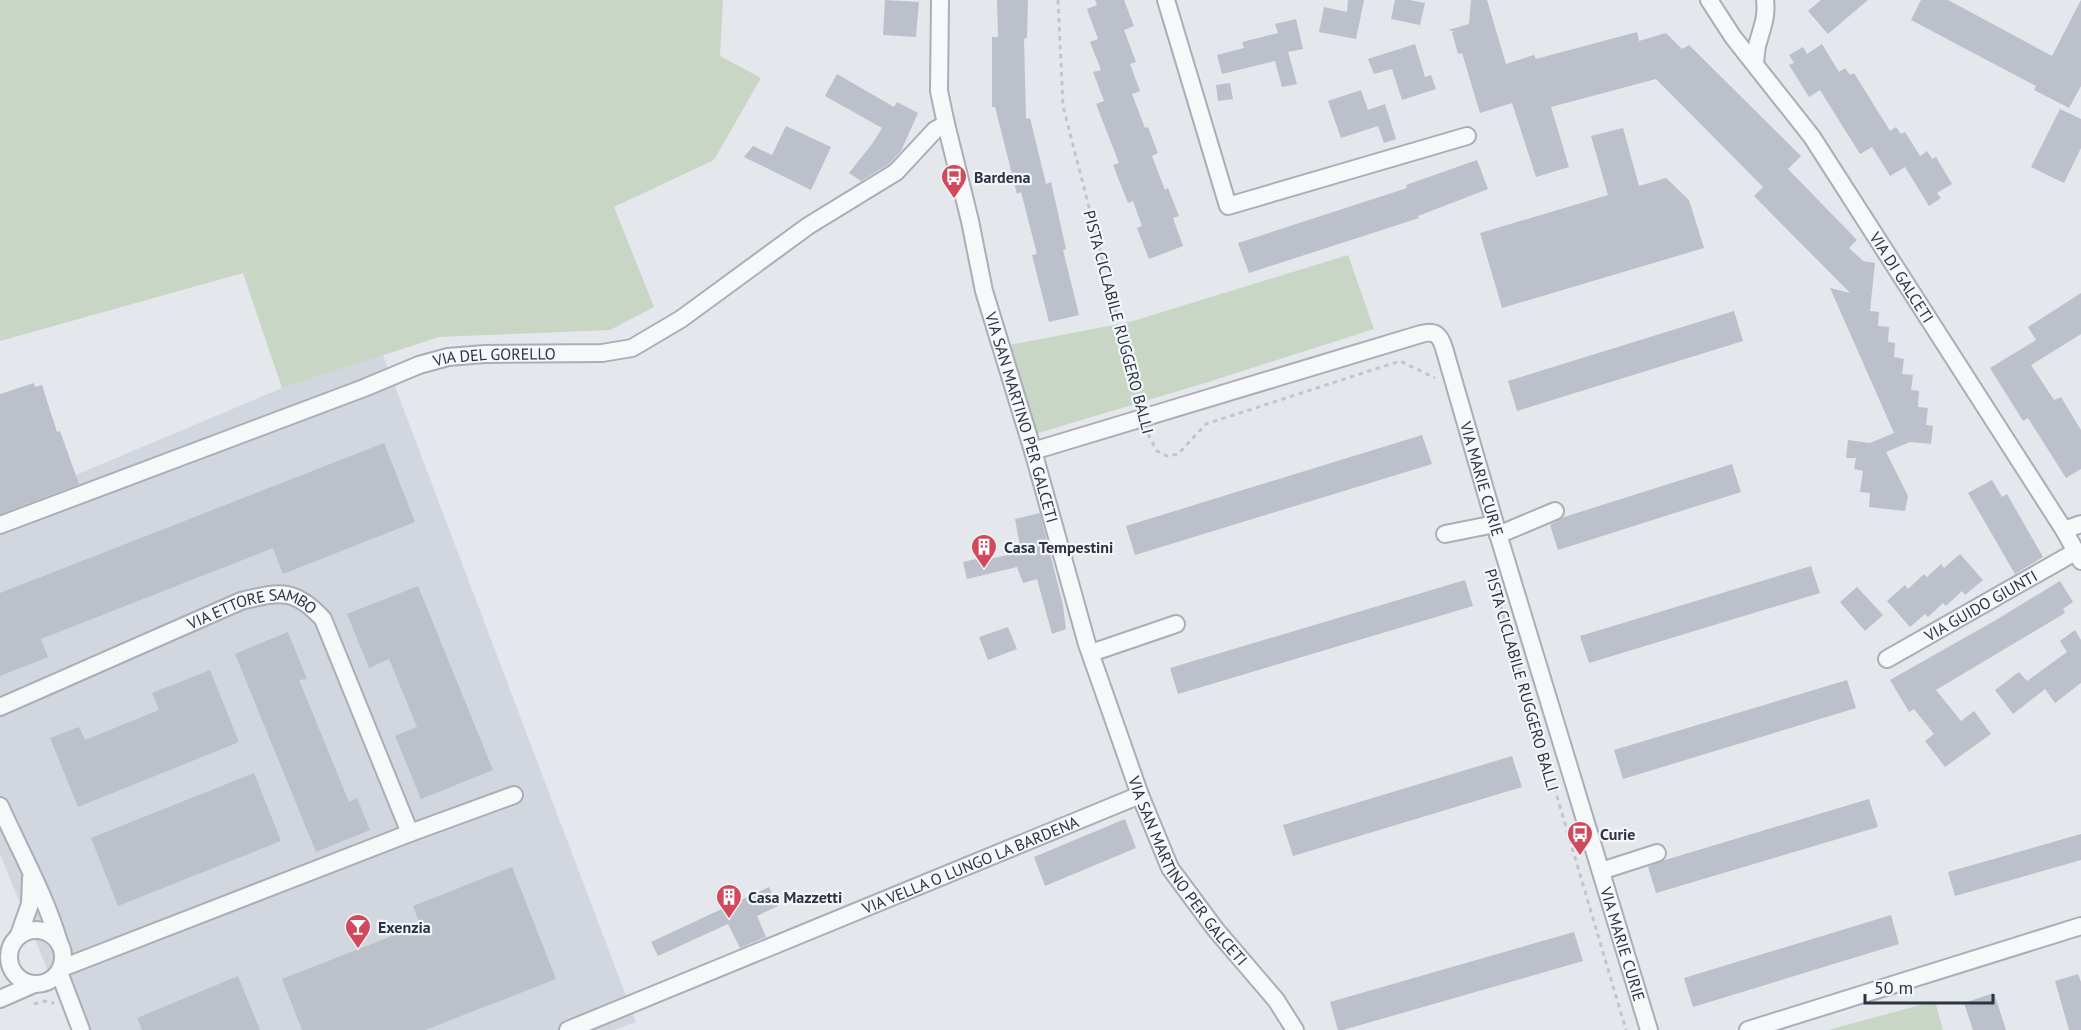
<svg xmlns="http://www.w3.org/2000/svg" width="2081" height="1030" font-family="'PT Sans',sans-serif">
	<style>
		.built { fill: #d2d6de }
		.green { fill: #c9d6c5 }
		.building { fill: #bbc0ca }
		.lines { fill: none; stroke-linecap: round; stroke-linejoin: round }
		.minor-casing { stroke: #a9aeb7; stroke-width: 20 }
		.path { stroke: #c2c5cb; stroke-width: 3; stroke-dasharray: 4.5 4.5; stroke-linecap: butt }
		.minor { stroke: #f7f8fa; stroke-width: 16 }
		.labels { text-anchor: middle; stroke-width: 4.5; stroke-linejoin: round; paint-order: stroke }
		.poi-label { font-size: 16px; font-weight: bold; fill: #2b3445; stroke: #f4f6f9; text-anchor: start }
		.street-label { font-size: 16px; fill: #2b3445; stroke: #f4f6f9 }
	</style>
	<rect width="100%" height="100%" fill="#e4e7ec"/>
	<path class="built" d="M383,355L636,1022L614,1030H72L0,854V507L282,388Z"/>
	<path class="green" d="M0,0H723L720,56L761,78L714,160L614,207L654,307L610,330L439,337L282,388L243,273L0,341Z
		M1348,255L1374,329L1205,383L1035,434L1009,345L1130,322Z
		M1935,1001L1943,1030H1828Z"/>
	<path class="building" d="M885,0L919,2L916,37L883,35Z
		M997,0H1028L1027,38L1024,39L1026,119L1030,118L1046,184L1051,182L1066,249L1063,250L1079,315L1049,322L1032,255L1037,254L1021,192L1017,194L995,107H992V37H998Z
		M1095,0H1124L1134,26L1124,30L1136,62L1130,64L1140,91L1132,94L1145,128L1148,127L1158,153L1152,156L1165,190L1168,188L1179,216L1173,218L1183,246L1149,259L1137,228L1142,226L1133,201L1128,203L1113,165L1119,163L1096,104L1104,101L1093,72L1101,70L1090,42L1098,39L1087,9L1097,5Z
		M1348,0H1364L1356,39L1319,32L1324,7L1347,12Z
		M1395,0H1410L1425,3L1420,25L1391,19Z
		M1471,0H1487L1506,64L1534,55L1536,59L1637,32L1639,41L1666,33L1682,49L1689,45L1801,156L1788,169L1857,240L1849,248L1863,261L1875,263L1870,311L1879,312L1878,326L1889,327L1888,342L1895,343L1894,357L1904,359L1902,374L1913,375L1911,390L1919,391L1918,407L1928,408L1926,425L1933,426L1931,444L1910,442L1886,452L1908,496L1905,511L1869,507L1870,493L1860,492L1863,471L1854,469L1856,458H1846L1848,440L1870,443L1894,433L1830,288L1850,293L1754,196L1763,187L1656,79L1551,107L1569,167L1536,177L1512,103L1480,113L1462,53L1458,54L1452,32L1454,31L1448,30L1469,24Z
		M1821,0H1868L1828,34L1808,11Z
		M1921,0H1948L2052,56L2081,0V86L2069,108L2034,90L2036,86L1911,20Z
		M1296,19L1303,49L1288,52L1297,84L1282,87L1275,61L1222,74L1217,55L1244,48L1242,42L1278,33L1275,24Z
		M1415,44L1425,77L1431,75L1436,89L1402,100L1392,69L1374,74L1368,59Z
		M1822,44L1839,72L1845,68L1850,75L1854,73L1890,131L1896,127L1901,134L1905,132L1920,156L1927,151L1932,159L1936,157L1952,184L1937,193L1941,198L1929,206L1905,167L1890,176L1872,147L1860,154L1820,90L1809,97L1789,65L1794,63L1789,55L1803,47L1807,54Z
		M837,74L894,107L897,102L918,113L901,151L889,164L861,181L849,173L872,144L882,128L825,96Z
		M1230,83L1233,99L1218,101L1216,85Z
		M1361,90L1368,110L1385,104L1396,139L1384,143L1378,126L1341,138L1328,101Z
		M2060,109L2081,119V148L2064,183L2031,167Z
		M786,126L831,147L811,190L744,157L753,146L772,155Z
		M1623,128L1639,186L1666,178L1689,200L1704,248L1502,308L1480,233L1608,195L1591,136Z
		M1477,160L1488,189L1418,216L1419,218L1249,273L1238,243L1407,188L1406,185Z
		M2081,293V334L2031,365L2054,400L2061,397L2081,430V469L2066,478L2028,418L2023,421L1990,368L2036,340L2028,327Z
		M1734,311L1743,341L1517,411L1508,381Z
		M34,383L35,387L42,385L57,432L60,431L79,484L0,514V394Z
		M1422,435L1432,464L1135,555L1126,526Z
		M384,443L415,522L283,574L273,548L41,639L48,657L0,676V593Z
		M1732,464L1741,492L1558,550L1550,525L1564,517Z
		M1992,480L2002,497L2007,494L2043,557L2015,574L1968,493Z
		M1040,513L1063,605L1066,629L1052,634L1037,579L1023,583L1017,567L967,579L963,562L980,558V561L1021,552L1015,519Z
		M1960,554L1983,580L1965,595L1962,591L1946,606L1943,603L1928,617L1925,614L1910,627L1887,601L1905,585L1908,589L1924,574L1927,577L1941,564L1944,568Z
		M1811,566L1820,593L1589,663L1580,636Z
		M1465,580L1473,606L1178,694L1170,668Z
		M2060,581L2073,602L2063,609L2065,613L1936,690L1961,721L1974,711L1991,734L1945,767L1925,741L1934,734L1914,709L1909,712L1890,680L1996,620Z
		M418,586L493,770L421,799L395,736L417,727L389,659L369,668L347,614Z
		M1857,587L1883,615L1865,631L1840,602Z
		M1008,627L1017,649L988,660L979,637Z
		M2075,630L2081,640V683L2055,703L2045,689L2013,714L1995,690L2019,672L2027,681L2067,652L2060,641Z
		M288,632L307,679L299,680L349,802L357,798L370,830L316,852L235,654Z
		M210,670L239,742L78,807L50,738L79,727L85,740L159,710L152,693Z
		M1847,680L1856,708L1623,779L1614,750Z
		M1512,756L1522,787L1293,856L1283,825Z
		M254,773L281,841L118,906L91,838Z
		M1869,799L1878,827L1656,893L1648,867L1665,860Z
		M1125,819L1136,848L1045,886L1034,857Z
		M2081,834V860L1955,896L1948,872Z
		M512,867L556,979L425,1030H302L282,979L420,925L413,906Z
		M769,887L778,906L757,916L766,937L740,948L728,924L658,956L651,942Z
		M1891,915L1899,944L1693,1007L1684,978Z
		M1574,932L1583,961L1343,1030H1338L1330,1002Z
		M2078,974L2081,982V1030H2069L2055,981Z
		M238,976L260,1030H142L137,1018Z
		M1994,993L2006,1030H1973L1964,1003Z"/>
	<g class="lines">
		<defs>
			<g id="minor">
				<path id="s1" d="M940,0L939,91L946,124L970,221L984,291L1033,451L1087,644L1140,795L1170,868L1216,930L1276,1000L1295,1030"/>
				<path d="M1166,0L1228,206L1467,136"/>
				<path id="s2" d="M1709,0L1733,37L1812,137L2064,530L2081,561"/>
				<path d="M1755,63C1756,55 1756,46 1759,39C1763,25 1767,15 1765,0"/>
				<path id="s3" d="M1033,451L1421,334C1435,330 1440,335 1444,348L1495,524L1649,1030"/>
				<path id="s4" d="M0,525L364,388L419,365L448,357L485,354L602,353L632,348L681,319L808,226L896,172L935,130L946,124"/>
				<path d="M2064,530L2081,524"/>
				<path d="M1445,534L1495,524"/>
				<path d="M1498,535L1555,511"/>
				<path d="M1091,653L1176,624"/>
				<path id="s5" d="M1887,659L2075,552"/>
				<path id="s6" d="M0,707L241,601C279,592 294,587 323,619L410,833"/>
				<path d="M0,806C20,851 45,895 59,942"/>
				<path d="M1601,871L1657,853"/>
				<circle cx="36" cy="957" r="27"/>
				<path d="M19,935L30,904L31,878"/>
				<path d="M62,968L410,833L514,795"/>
				<path d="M59,972L81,1030"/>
				<path d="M0,999L32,985"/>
				<path id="s7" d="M568,1030L1140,795"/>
				<path d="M1748,1030L2081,926"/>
			</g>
		</defs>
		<use href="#minor" class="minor-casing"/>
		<path class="path" d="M1058,0L1063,106L1139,402
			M1148,434L1157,451L1167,456L1178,454L1206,424L1400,361L1435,378
			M1493,580L1626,1030
			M34,1004L44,1001L54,1003"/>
		<use href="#minor" class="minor"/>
	</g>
	<defs>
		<symbol id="bus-pin" viewBox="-11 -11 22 30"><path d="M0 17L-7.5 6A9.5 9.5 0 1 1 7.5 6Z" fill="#d1495b" stroke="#f4f6f9"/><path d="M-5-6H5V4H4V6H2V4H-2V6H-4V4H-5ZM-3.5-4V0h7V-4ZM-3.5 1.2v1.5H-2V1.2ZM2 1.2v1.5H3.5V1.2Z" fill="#fff"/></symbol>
		<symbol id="building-pin" viewBox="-11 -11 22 30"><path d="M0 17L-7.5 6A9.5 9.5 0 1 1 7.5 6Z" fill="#d1495b" stroke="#f4f6f9"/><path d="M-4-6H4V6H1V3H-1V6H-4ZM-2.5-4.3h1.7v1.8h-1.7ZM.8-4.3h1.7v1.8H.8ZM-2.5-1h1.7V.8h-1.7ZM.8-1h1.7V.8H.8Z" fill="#fff"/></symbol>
		<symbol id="bar-pin" viewBox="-11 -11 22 30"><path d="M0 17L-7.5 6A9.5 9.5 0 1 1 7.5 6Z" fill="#d1495b" stroke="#f4f6f9"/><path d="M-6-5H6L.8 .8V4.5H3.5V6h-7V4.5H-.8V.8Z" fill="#fff"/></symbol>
	</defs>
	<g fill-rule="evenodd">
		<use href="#bus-pin" x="939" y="162" width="30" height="40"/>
		<use href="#building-pin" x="969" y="532" width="30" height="40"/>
		<use href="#bus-pin" x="1565" y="819" width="30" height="40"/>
		<use href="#building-pin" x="714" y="882" width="30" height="40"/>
		<use href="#bar-pin" x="343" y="912" width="30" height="40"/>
	</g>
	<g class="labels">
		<g class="poi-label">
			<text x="974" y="183">Bardena</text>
			<text x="1004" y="553">Casa Tempestini</text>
			<text x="1600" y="840">Curie</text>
			<text x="748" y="903">Casa Mazzetti</text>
			<text x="378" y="933">Exenzia</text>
		</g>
		<g class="street-label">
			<text dy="6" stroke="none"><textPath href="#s2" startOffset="338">VIA DI GALCETI</textPath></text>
			<text transform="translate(1119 322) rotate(75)" y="6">PISTA CICLABILE RUGGERO BALLI</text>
			<text dy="6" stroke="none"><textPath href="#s4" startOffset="525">VIA DEL GORELLO</textPath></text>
			<text dy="6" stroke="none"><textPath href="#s1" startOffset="428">VIA SAN MARTINO PER GALCETI</textPath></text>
			<text dy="6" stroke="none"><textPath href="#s3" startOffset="573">VIA MARIE CURIE</textPath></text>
			<text dy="6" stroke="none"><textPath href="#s5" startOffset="108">VIA GUIDO GIUNTI</textPath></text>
			<text dy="6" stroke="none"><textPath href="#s6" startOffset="274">VIA ETTORE SAMBO</textPath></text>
			<text transform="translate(1522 680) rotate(74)" y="6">PISTA CICLABILE RUGGERO BALLI</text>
			<text dy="6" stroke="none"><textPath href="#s7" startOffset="435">VIA VELLA O LUNGO LA BARDENA</textPath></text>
			<text dy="6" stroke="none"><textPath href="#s1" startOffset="914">VIA SAN MARTINO PER GALCETI</textPath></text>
			<text dy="6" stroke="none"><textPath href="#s3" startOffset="1059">VIA MARIE CURIE</textPath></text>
		</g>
	</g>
	<path d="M1865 994v9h128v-9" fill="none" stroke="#2b3445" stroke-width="3"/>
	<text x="1874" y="994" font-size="18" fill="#2b3445" stroke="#f4f6f9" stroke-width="4.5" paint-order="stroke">50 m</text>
</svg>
